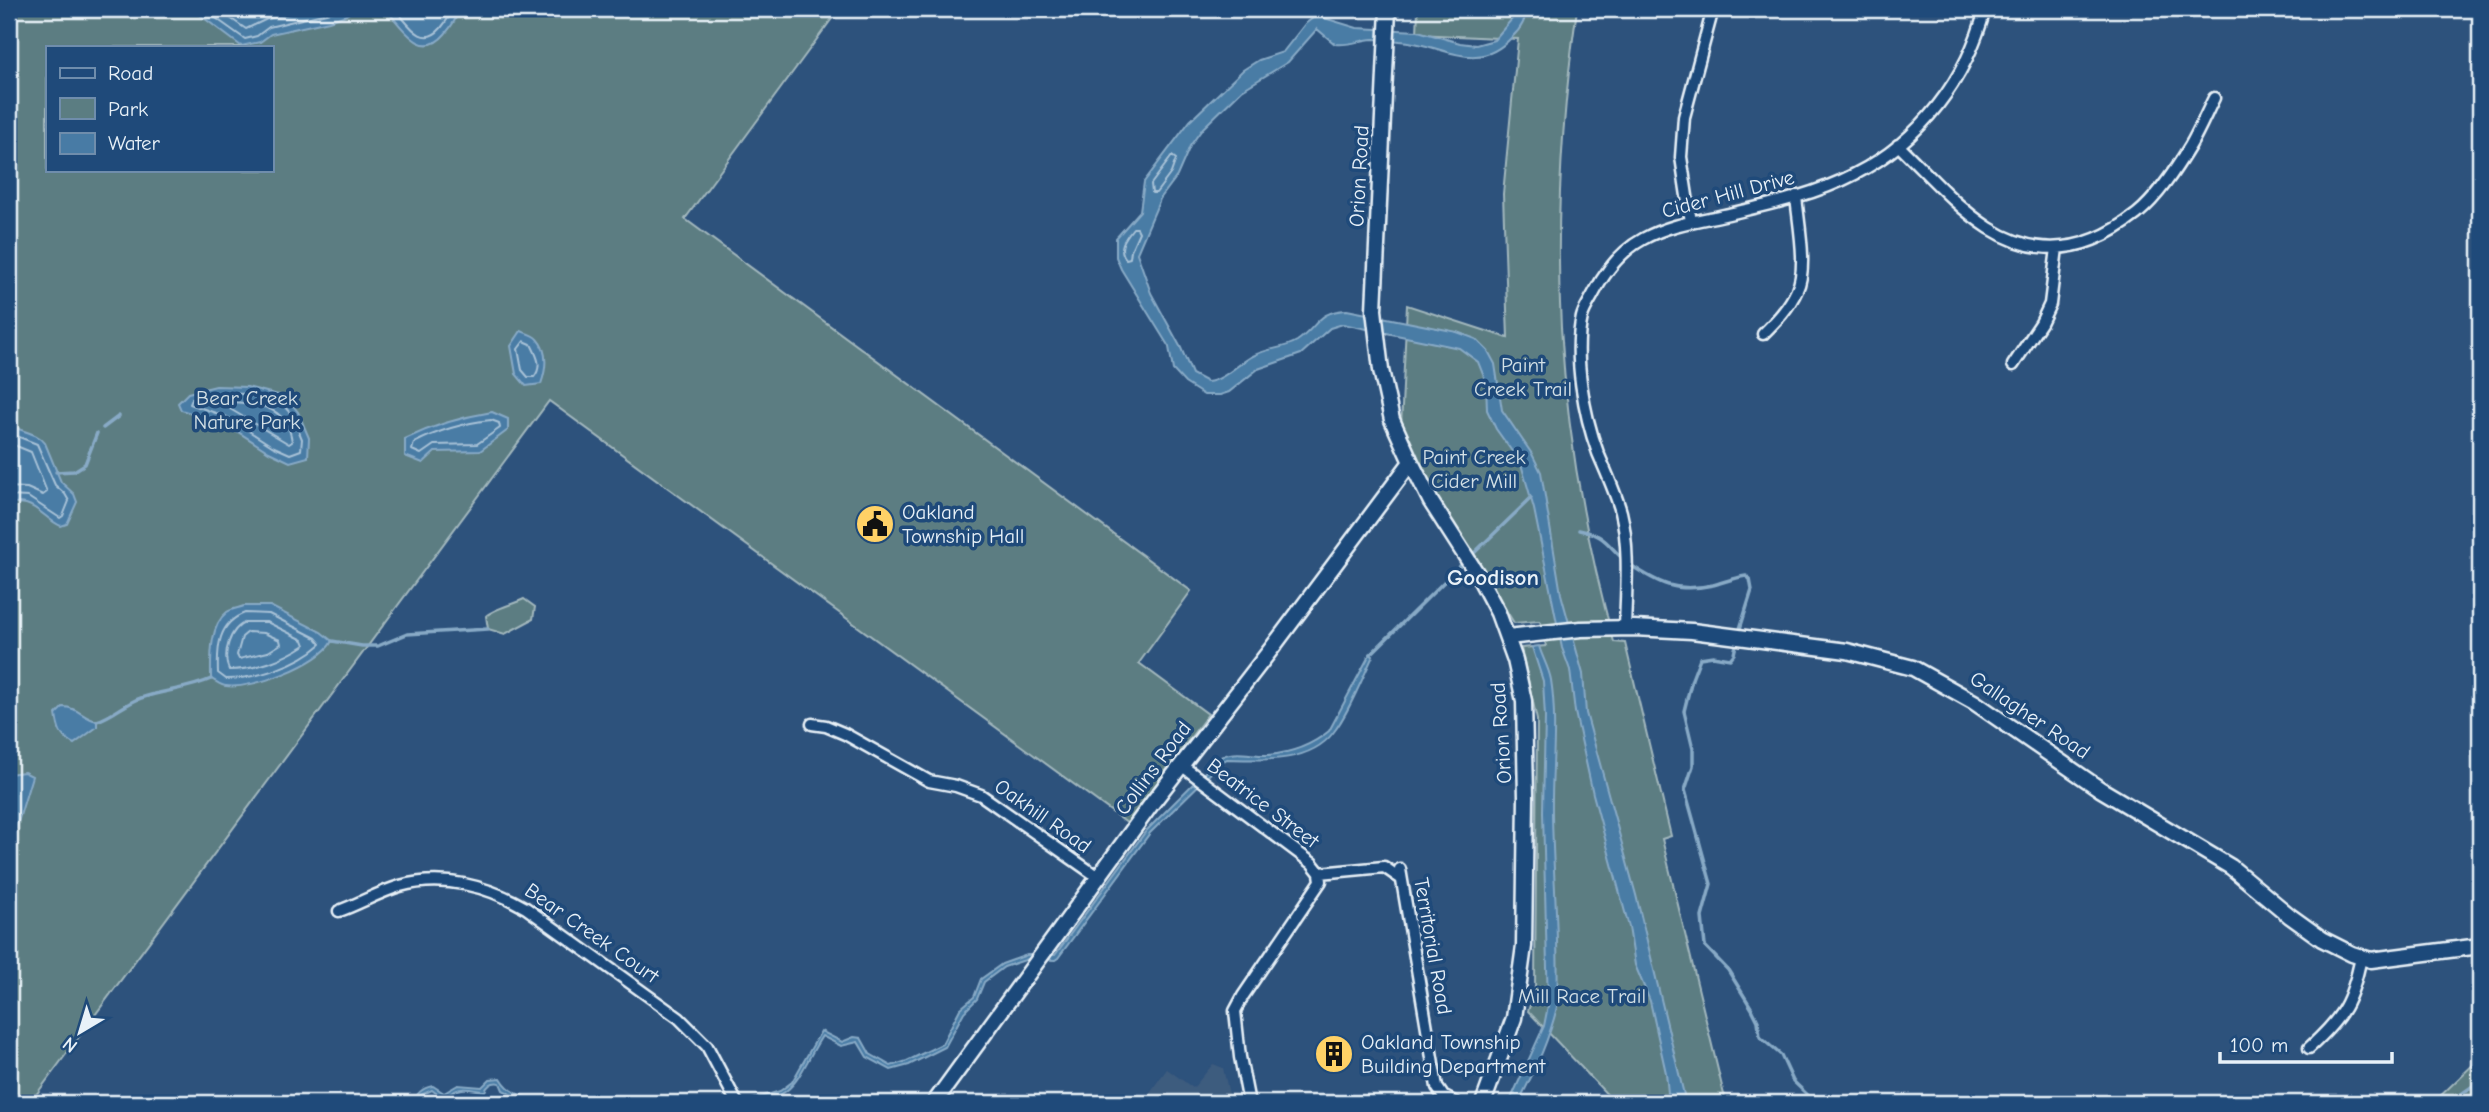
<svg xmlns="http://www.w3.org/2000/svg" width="2489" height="1112" font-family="'Comic Neue',sans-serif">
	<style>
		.built { fill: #3e5b7e }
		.green { fill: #5b7d82; stroke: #a2b7bd; stroke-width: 2; fill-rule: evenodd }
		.water { fill: #487ba5; stroke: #88aac6; stroke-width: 2 }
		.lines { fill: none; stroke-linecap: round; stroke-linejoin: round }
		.shore { stroke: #a8c2d7; stroke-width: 2 }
		.stream { stroke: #88aac6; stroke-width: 3.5 }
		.street-casing { stroke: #e8f1f8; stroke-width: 15 }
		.secondary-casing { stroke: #e8f1f8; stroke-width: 19 }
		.street { stroke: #1f4a7a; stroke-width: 10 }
		.secondary { stroke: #1f4a7a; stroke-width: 14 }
		.labels { text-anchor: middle; stroke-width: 7; stroke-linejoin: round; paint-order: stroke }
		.street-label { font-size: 21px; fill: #e8f1f8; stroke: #1f4a7a }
		.park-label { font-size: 21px; fill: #d3e0e6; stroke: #1f4a7a }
		.poi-label { font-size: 21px; fill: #e8f1f8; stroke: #1f4a7a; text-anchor: start }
		.neighbourhood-label { font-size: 23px; font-weight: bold; fill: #e8f1f8; stroke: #1f4a7a }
	</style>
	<rect width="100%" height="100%" fill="#2d527c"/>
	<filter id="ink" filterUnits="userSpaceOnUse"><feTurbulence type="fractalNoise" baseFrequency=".0143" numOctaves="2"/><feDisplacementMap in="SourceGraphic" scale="14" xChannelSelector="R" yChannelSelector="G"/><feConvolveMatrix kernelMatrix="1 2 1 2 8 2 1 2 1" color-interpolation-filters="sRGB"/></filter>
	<g filter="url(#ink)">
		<path class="built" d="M1213,1064L1223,1068L1231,1103H1142L1167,1069L1193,1088Z"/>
		<path class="green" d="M9,9H839L685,219L1191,591L1139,663L1208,714L1127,823L549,401L30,1103H9ZM47,47H271V170H47Z
			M1418,9H1577C1545,230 1554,426 1614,642L1625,643L1671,836L1662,839L1726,1103H1615L1528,1011L1535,991L1537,720L1521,648L1546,646L1540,621L1514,623L1436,496L1401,427L1407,305L1508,338L1503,194L1518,39L1417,34Z
			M524,599L535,607L533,619L505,634L488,629L486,616C493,609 514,604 524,599Z
			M2480,1058V1103H2433Z"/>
		<path class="water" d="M192,9H353V10L346,15L329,21L271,34L260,42L241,46Z
			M389,9H459C457,18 452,26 445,34C422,61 404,29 388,12Z
			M1515,9H1526C1526,21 1521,29 1512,37C1476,76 1444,44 1400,41C1391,40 1382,39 1373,39C1360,40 1349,46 1335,44L1317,29L1288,62L1242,90L1203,128L1190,146L1177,176L1160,199L1137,253L1151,293L1181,348L1192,374L1207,382C1224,381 1239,362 1255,355C1268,348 1284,349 1297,341C1318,327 1317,311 1347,310L1457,332L1476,339L1488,351L1495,364L1502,410L1532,454L1541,472L1561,594L1583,674L1586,713L1636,895L1686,1103H1669L1666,1073L1650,1001L1635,965L1629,927L1593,794L1575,712L1570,670L1562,648L1534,509L1521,464L1496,429L1487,410L1486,382L1478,362L1459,348L1343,324L1330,328L1301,354L1258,369L1229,392L1220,395H1204L1185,383L1173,370L1169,347L1121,269L1116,257V238L1140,211L1144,182L1190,121L1243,70L1259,60L1283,52L1305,24L1313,18L1321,17L1357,28L1418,31L1460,43L1476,45L1494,40L1512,19Z
			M521,331C526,333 534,335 537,339C549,352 546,370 541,384L526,386L516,374L511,346Z
			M216,386L247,387L286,397L298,412L309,438L308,457L290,462L269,452L224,423L181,410L178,403L188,393Z
			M492,412L508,419V430L480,451L435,452L423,463L405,456V439C434,425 461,417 492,412Z
			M9,424C20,432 37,432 45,443L61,482L74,494L77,502L67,524L61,526C48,521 40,508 26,504C21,503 14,503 9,502Z
			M244,606H270L321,632L332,641C321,664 251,690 226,686C221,686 216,681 211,679C211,659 209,626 227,612C231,609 239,608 244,606Z
			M1539,646C1542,657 1549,668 1551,680C1558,725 1551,770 1552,814C1553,878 1560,943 1557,1007C1549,1041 1534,1073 1518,1103H1509L1544,1026L1548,1006L1543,812L1545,717L1543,681L1532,647Z
			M1370,654L1373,656C1362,679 1348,714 1333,733C1309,764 1261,760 1227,759L1222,762L1150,833L1058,958L1055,960L1028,959L1004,967L984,982L977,999L964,1012L945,1047L909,1065L891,1070L867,1057L858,1042L841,1046L822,1036C797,1075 797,1103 741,1103L780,1091L792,1082L821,1031L842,1042L854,1037L861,1038L870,1054L891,1066L907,1061L942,1044L960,1009L974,997L981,979L1002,964L1027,955H1055L1146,831L1219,758C1233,749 1252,756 1268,755C1291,753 1311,746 1329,731Z
			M63,707C77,707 83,718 97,721V727L74,744C60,737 58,729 56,714Z
			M24,772L32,776L16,829L9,835V774Z
			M501,1078C514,1101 539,1099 563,1103C548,1103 530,1106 517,1099C511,1096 509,1092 503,1090L500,1083C492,1081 488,1085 485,1091C477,1091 470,1088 462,1089C445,1091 449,1104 432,1090L421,1095L417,1103H412C417,1094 421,1088 433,1086L444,1093L458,1085L482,1087L490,1079Z"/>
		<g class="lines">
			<path class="shore" d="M203,9L245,39L257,36L269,27L343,9
				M217,9L246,29L267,19L310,9
				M395,9C408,23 422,50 441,28C446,22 450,16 452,9
				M1172,156L1176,159L1171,173L1156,193H1152L1151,184Z
				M1133,228H1137L1139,232L1131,250L1130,258L1126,259C1117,248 1125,238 1133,228Z
				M524,341L531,344C537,356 543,366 534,377H528L522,370L518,349Z
				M217,393L246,394L282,404L292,415L302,439L301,450L290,454L272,446L227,417L190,404L192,399Z
				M232,402C262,404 288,408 292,442L289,444L230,409L229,405Z
				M491,420L499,423L500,428L477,444L434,445L421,454L412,450L414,443C439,430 463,423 491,420Z
				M9,433L37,444L55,485L65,494L69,501L63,516L60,518L28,497L9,496
				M9,443L31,452L47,492L43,495L27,488L9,487
				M245,613L269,614L316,638L321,644C298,665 256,679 226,679L218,673C217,647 218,623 245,613Z
				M247,622H267L303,640L305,645C284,659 255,670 229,670C222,655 229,628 247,622Z
				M248,632L264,633L280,640L281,644L268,652L239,659L237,655L242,637Z"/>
			<path class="stream" d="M103,428L119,416
				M56,472L74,471L85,464L97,433
				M1579,530C1605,535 1605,542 1623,559
				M1470,557L1531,498
				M1629,564C1659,584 1676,593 1713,585C1724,582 1734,578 1746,576L1750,579L1752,590L1739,632
				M1737,640L1734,654L1730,659L1713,656L1700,658L1692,679L1684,711L1693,749V766L1685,790L1711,884L1702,917L1705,946L1728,970L1752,1009L1758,1021L1760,1037L1781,1055L1793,1081L1816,1103
				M332,641L362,646H378L407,634L488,629
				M1371,654L1464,562
				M97,721C113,716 124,704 141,698C164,690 189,689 211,679
				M2457,1103L2460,1095L2480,1081"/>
			<defs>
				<path id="street" d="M1898,145C1927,173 1955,206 1989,228C2041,261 2091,250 2137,214C2158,197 2176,169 2190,146C2199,131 2206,114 2214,98
					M1691,222L1681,157L1684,117L1713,9
					M1763,334C1776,321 1789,308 1797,290C1808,268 1798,221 1796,196
					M2013,365L2041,323L2050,304L2057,248
					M1625,628C1626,591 1630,549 1621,512C1615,491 1606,472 1598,453C1584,415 1573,356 1582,317C1584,309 1590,301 1594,293C1605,272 1621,251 1643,239C1668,225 1696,221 1724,215C1767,205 1815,195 1855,174C1920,141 1967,79 1985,9
					M812,724L826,726L845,734L929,781L956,786L981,795L1098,877
					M1181,765L1312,863L1320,873
					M1400,869L1437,1087L1443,1096L1456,1103
					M1320,873L1384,867L1400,878
					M339,911C359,904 379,892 400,886C443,874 488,886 526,908L679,1018L707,1046L737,1103
					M2309,1048C2343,1017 2352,1002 2361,957
					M1249,1103L1240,1057L1235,1011L1243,996L1321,881L1320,873"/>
				<path id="secondary" d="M1388,9L1374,310L1381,370L1392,420L1411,462L1431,502L1479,577L1498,613L1515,660L1524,701L1526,797L1524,946L1514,1018L1483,1103
					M1508,637L1581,629L1634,628L1692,631L1847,651L1913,668L1974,702L2100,789L2231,867L2290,916L2322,939L2352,954L2371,960L2480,946
					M934,1103L1153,802L1272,648L1411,462"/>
			</defs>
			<use href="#street" class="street-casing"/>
			<use href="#secondary" class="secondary-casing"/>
			<use href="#street" class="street"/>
			<use href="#secondary" class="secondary"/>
		</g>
	</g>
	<defs>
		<symbol id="civic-disc" viewBox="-11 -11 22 22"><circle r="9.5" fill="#ffd166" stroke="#1f4a7a"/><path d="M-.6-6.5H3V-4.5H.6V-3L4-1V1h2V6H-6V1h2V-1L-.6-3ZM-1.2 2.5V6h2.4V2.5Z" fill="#111"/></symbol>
		<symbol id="building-disc" viewBox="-11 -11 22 22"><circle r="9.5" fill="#ffd166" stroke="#1f4a7a"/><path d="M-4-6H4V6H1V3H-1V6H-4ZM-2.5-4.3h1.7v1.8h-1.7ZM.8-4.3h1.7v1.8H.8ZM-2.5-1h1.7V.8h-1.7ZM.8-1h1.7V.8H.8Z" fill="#111"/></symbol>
	</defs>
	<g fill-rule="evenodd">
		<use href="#civic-disc" x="853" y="502" width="44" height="44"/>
		<use href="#building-disc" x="1312" y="1032" width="44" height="44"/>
	</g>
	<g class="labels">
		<g class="street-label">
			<text transform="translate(1359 176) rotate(-87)" y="7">Orion Road</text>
			<text transform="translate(1728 194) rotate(-15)" y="7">Cider Hill Drive</text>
			<text transform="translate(2030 715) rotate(34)" y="7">Gallagher Road</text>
			<text transform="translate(1501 733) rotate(-94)" y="7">Orion Road</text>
			<text transform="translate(1153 768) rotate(-53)" y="7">Collins Road</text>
			<text transform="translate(1263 803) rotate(37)" y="7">Beatrice Street</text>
			<text transform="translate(1043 816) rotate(35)" y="7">Oakhill Road</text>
			<text transform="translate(592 933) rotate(35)" y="7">Bear Creek Court</text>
			<text transform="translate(1433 946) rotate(80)" y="7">Territorial Road</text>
		</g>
		<g class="park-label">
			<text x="1523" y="372">Paint<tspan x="1523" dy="24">Creek Trail</tspan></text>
			<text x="247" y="405">Bear Creek<tspan x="247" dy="24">Nature Park</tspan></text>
			<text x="1474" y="464">Paint Creek<tspan x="1474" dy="24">Cider Mill</tspan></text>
			<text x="1582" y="1003">Mill Race Trail</text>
		</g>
		<g class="poi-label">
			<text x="902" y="519">Oakland<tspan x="902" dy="24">Township Hall</tspan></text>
			<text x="1361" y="1049">Oakland Township<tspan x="1361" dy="24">Building Department</tspan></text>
		</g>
		<g class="neighbourhood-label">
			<text x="1493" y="585">Goodison</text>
		</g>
	</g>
	<rect width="2489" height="1112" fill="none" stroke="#1f4a7a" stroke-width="35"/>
	<rect x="18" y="18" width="2454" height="1077" fill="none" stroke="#e8f1f8" stroke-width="2.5" filter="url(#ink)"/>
	<rect x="46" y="46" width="228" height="126" fill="#1f4a7a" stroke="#6f8dac" stroke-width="2"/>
	<rect x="60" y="68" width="35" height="10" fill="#1f4a7a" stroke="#6f8dac" stroke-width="2"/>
	<text x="108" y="80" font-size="21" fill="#e8f1f8">Road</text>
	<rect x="60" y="98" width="35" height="21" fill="#5b7d82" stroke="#6f8dac" stroke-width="2"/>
	<text x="108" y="116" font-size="21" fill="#e8f1f8">Park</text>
	<rect x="60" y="133" width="35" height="21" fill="#487ba5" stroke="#6f8dac" stroke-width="2"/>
	<text x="108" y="150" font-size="21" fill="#e8f1f8">Water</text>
	<g transform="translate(80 1032) rotate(218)" stroke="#1f4a7a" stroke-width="5" paint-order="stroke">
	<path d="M0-5L12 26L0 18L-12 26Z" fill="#e8f1f8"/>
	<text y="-10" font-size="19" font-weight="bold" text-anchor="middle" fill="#e8f1f8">N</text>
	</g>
	<path d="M2220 1052v10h172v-10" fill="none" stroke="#e8f1f8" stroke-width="3.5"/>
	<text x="2230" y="1052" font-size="21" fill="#e8f1f8" stroke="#1f4a7a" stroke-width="5" paint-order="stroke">100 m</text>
</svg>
